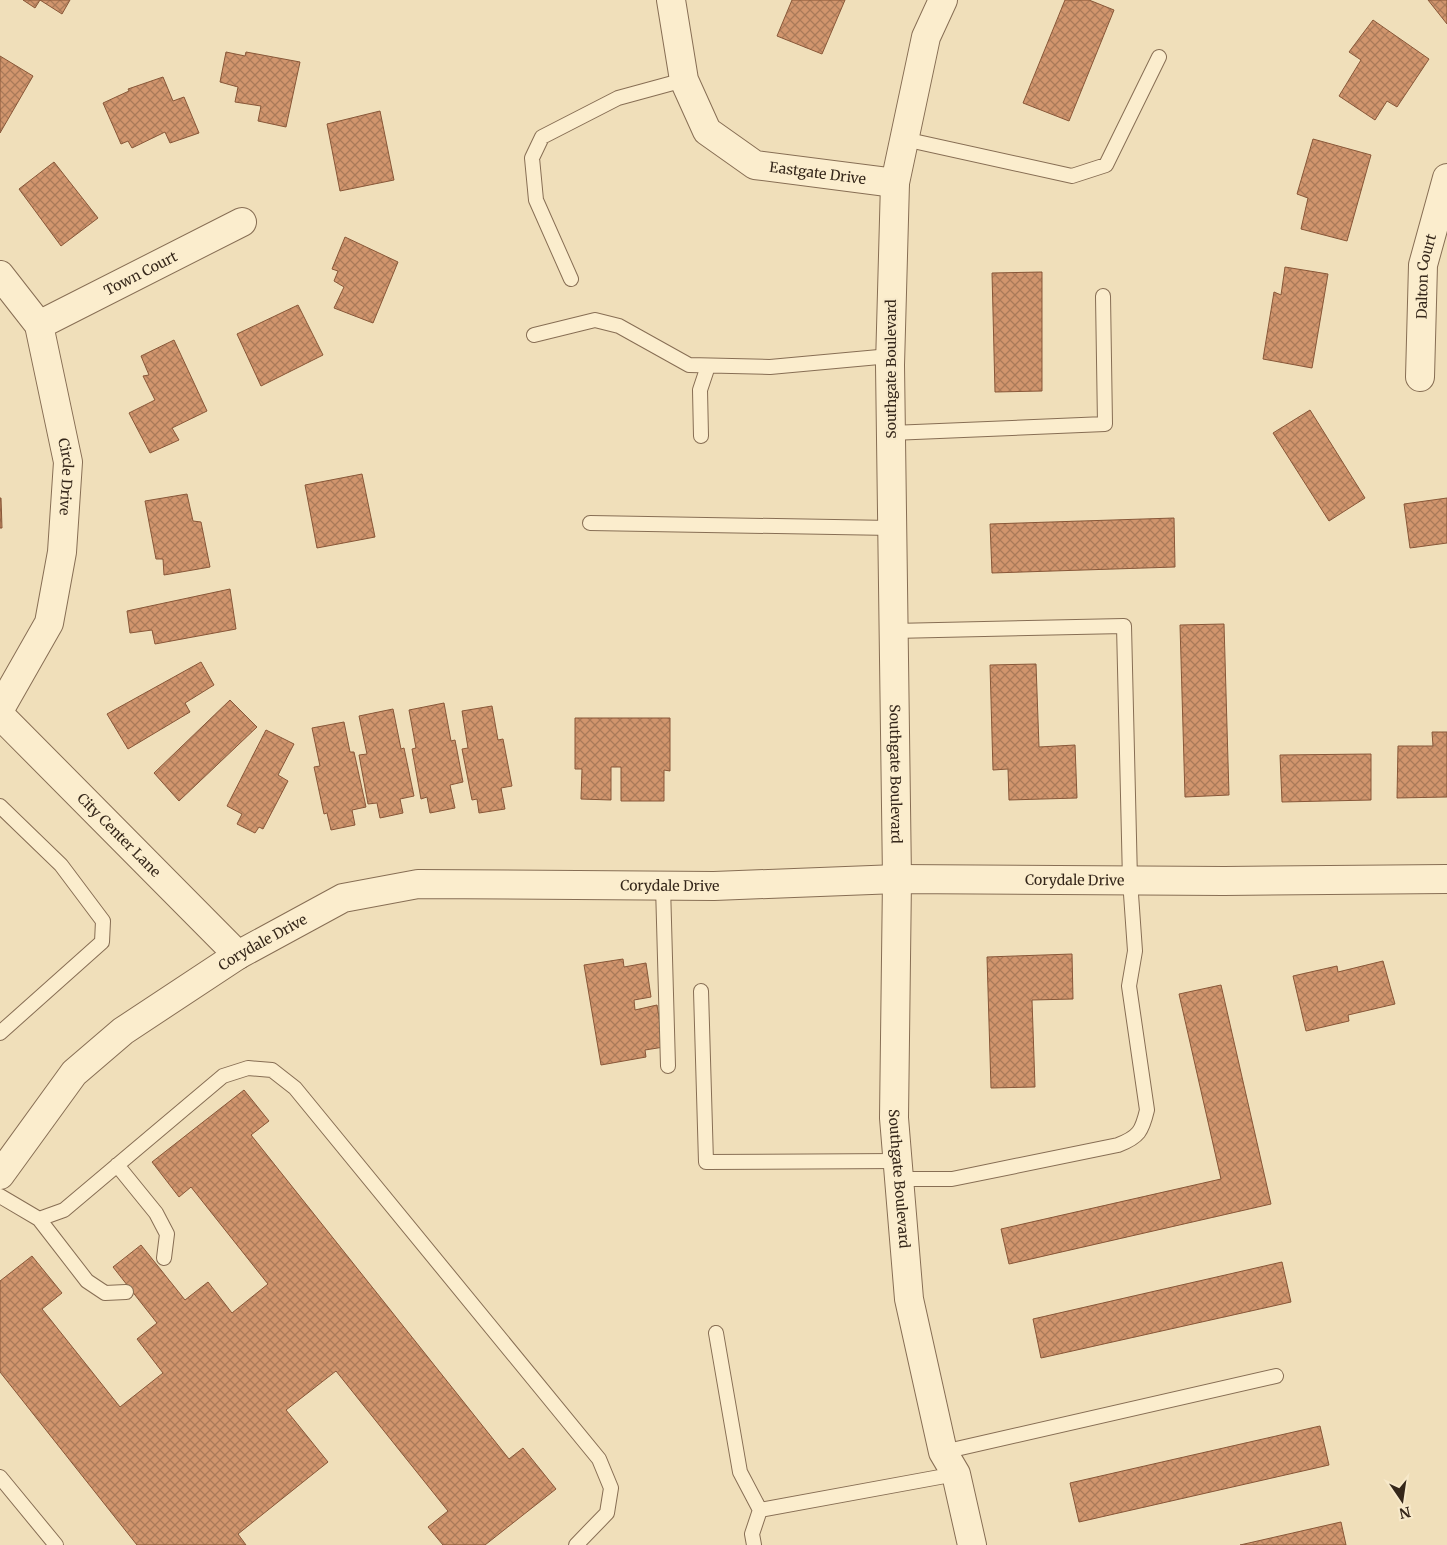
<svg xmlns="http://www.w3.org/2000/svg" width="1447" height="1545" font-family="Merriweather,serif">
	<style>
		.building { fill: url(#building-cross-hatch); stroke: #885738 }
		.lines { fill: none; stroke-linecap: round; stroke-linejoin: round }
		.service-casing { stroke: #876e54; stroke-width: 16 }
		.minor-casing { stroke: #876e54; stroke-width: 30 }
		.service { stroke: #fbedcd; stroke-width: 14 }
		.minor { stroke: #fbedcd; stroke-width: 28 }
		.labels { text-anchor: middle; stroke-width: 4.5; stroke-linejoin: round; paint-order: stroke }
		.street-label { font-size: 14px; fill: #35271a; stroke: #f7e9ca }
	</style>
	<defs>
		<pattern id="building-cross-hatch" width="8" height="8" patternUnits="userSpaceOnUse" patternTransform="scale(1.25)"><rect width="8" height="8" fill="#d1956d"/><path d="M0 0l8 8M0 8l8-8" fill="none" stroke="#aa7a59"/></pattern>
	</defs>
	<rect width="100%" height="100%" fill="#f0dfba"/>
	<path class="building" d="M23,0H70L62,14L40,0L35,8Z
		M792,0H845L822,54L777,36Z
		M1065,0H1089L1114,10L1069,121L1023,103Z
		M1428,0H1447V24Z
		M1373,20L1429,59L1397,107L1387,101L1375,120L1339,96L1361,60L1349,52Z
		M226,52L245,56L246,52L300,62L286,127L258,121L261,106L235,102L238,87L220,82Z
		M0,56L33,76L0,133Z
		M163,77L173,101L184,97L199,133L170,143L165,132L132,148L128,141L121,144L103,103L129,91L128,89Z
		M380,111L394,180L340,191L327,124Z
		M1313,139L1371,155L1347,241L1301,229L1308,198L1297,194Z
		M54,162L98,218L61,246L19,189Z
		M345,237L398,262L373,323L334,308L344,287L334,281L338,271L332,269Z
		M1285,267L1328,274L1312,368L1263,359L1274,292L1281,295Z
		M1042,272V391L995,392L992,273Z
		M298,305L323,355L261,386L237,334Z
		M174,340L207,411L172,428L179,440L150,453L129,413L155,400L143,376L149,375L141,356Z
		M1310,410L1365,498L1329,521L1273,433Z
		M362,474L375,537L317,548L305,485Z
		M187,494L193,521L201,522L210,567L164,575L163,559H156L145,501Z
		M0,498H1L2,528H0Z
		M1447,498V543L1410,548L1404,504Z
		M1174,518L1175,567L992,573L990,524Z
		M230,589L236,629L155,644L152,630L130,633L127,611Z
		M1224,624L1229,795L1185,797L1180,625Z
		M201,662L214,685L185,703L190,712L128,749L107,714Z
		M1036,664L1039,747L1075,745L1077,798L1009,800L1008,769L993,770L990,665Z
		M230,700L257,727L179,801L154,773Z
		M444,703L451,741L455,740L463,782L450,785L455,808L430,813L427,797L421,799L412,749L416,748L409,710Z
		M492,706L498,740L503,739L512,786L501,788L505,809L479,813L477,799L472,800L462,749L468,748L462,711Z
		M393,709L401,749L404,748L414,796L400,799L403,813L380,818L377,803L368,804L359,755L367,754L359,716Z
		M575,718H670V771L664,770V801H621V767H611V800L581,799L582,769H575Z
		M344,722L350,752H354L366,807L352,810L355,825L331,830L327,813L324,814L314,767L320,766L312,728Z
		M266,730L294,744L278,775L288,781L263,829L259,827L255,833L237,824L242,814L227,806Z
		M1432,732H1447V797L1397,798L1398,746H1433Z
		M1371,754V800L1282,802L1280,755Z
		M1072,954L1073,999L1032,1000L1035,1087L991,1088L987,957Z
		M623,959L624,967L646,963L651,997L634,1000L635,1010L657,1005L664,1047L645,1050L646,1057L601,1065L584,965Z
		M1383,961L1395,1004L1348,1015L1349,1021L1306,1031L1293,976L1337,966L1338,972Z
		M1221,985L1271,1204L1009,1264L1001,1229L1221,1179L1179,994Z
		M244,1090L269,1121L251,1135L509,1459L523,1448L556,1489L485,1545H443L428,1527L448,1511L336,1371L286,1410L328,1462L238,1534L246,1545H137L0,1372V1281L32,1256L62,1293L42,1309L120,1407L163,1373L137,1339L157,1323L113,1267L141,1245L185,1300L208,1282L232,1313L268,1284L191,1187L179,1197L152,1162Z
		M1282,1262L1291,1302L1041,1358L1033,1319Z
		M1320,1426L1329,1465L1079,1522L1070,1483Z
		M1341,1522L1346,1545H1240Z"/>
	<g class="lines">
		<defs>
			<path id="service" d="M904,139L1072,176L1106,165L1159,57
				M571,279L536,200L532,158L542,137L618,98L684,80
				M534,335L595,320L619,326L689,365L770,367L890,356
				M891,433L1105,424L1103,296
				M701,436L700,390L708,366
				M590,523L892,528
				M893,631L1124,626L1130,880L1135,951L1129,986L1147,1110C1142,1131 1139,1137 1118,1145L952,1179H899
				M0,806L61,865L103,921L102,942L0,1033
				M663,886L668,1066
				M701,991L706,1162L898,1161
				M117,1165L156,1213L167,1234L164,1258
				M0,1196L39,1219L64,1210L223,1076L248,1068L272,1070L295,1088L599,1459L611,1488L607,1513L576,1545
				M39,1219L87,1281L105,1293L126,1292
				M716,1333L740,1472L760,1510
				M943,1452L1276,1376
				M0,1477L56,1545
				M754,1545L752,1534L760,1510L956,1474"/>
			<g id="minor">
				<path id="s1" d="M671,0L684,80L707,131L755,165L895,183"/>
				<path id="s2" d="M943,0L926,37L895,183L890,365L897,879L894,1118L909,1299L943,1452L956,1474L972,1545"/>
				<path id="s3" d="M0,275L39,325L68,462L62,552L49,623L0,709"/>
				<path id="s4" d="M39,325L242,222"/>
				<path id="s5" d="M1420,377L1423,265L1447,178"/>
				<path id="s6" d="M0,715L238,955"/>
				<path id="s7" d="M0,1175L74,1073L123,1031L238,955L343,898L418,884L714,886L897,879L1224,881L1447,879"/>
			</g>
		</defs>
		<use href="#service" class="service-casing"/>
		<use href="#minor" class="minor-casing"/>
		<use href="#service" class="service"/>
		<use href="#minor" class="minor"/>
	</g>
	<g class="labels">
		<g class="street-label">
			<text dy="5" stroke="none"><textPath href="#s1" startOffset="259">Eastgate Drive</textPath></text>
			<text dy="5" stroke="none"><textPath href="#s4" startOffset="114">Town Court</textPath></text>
			<text dy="5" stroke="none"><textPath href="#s5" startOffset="101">Dalton Court</textPath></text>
			<text transform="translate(891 369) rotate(-90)" y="5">Southgate Boulevard</text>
			<text dy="5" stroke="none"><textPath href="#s3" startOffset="218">Circle Drive</textPath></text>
			<text dy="5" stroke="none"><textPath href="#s2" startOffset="781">Southgate Boulevard</textPath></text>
			<text dy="5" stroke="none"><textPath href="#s6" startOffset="169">City Center Lane</textPath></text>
			<text dy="5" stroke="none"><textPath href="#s7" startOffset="1181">Corydale Drive</textPath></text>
			<text dy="5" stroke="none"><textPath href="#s7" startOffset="776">Corydale Drive</textPath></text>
			<text dy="5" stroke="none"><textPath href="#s7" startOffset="356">Corydale Drive</textPath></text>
			<text dy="5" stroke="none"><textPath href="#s2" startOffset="1186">Southgate Boulevard</textPath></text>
		</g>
	</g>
	<g transform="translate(1402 1500) rotate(167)" stroke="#f7e9ca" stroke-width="4" paint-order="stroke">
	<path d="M0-4L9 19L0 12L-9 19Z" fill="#35271a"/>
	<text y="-8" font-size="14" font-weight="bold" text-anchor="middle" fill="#35271a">N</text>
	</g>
</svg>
